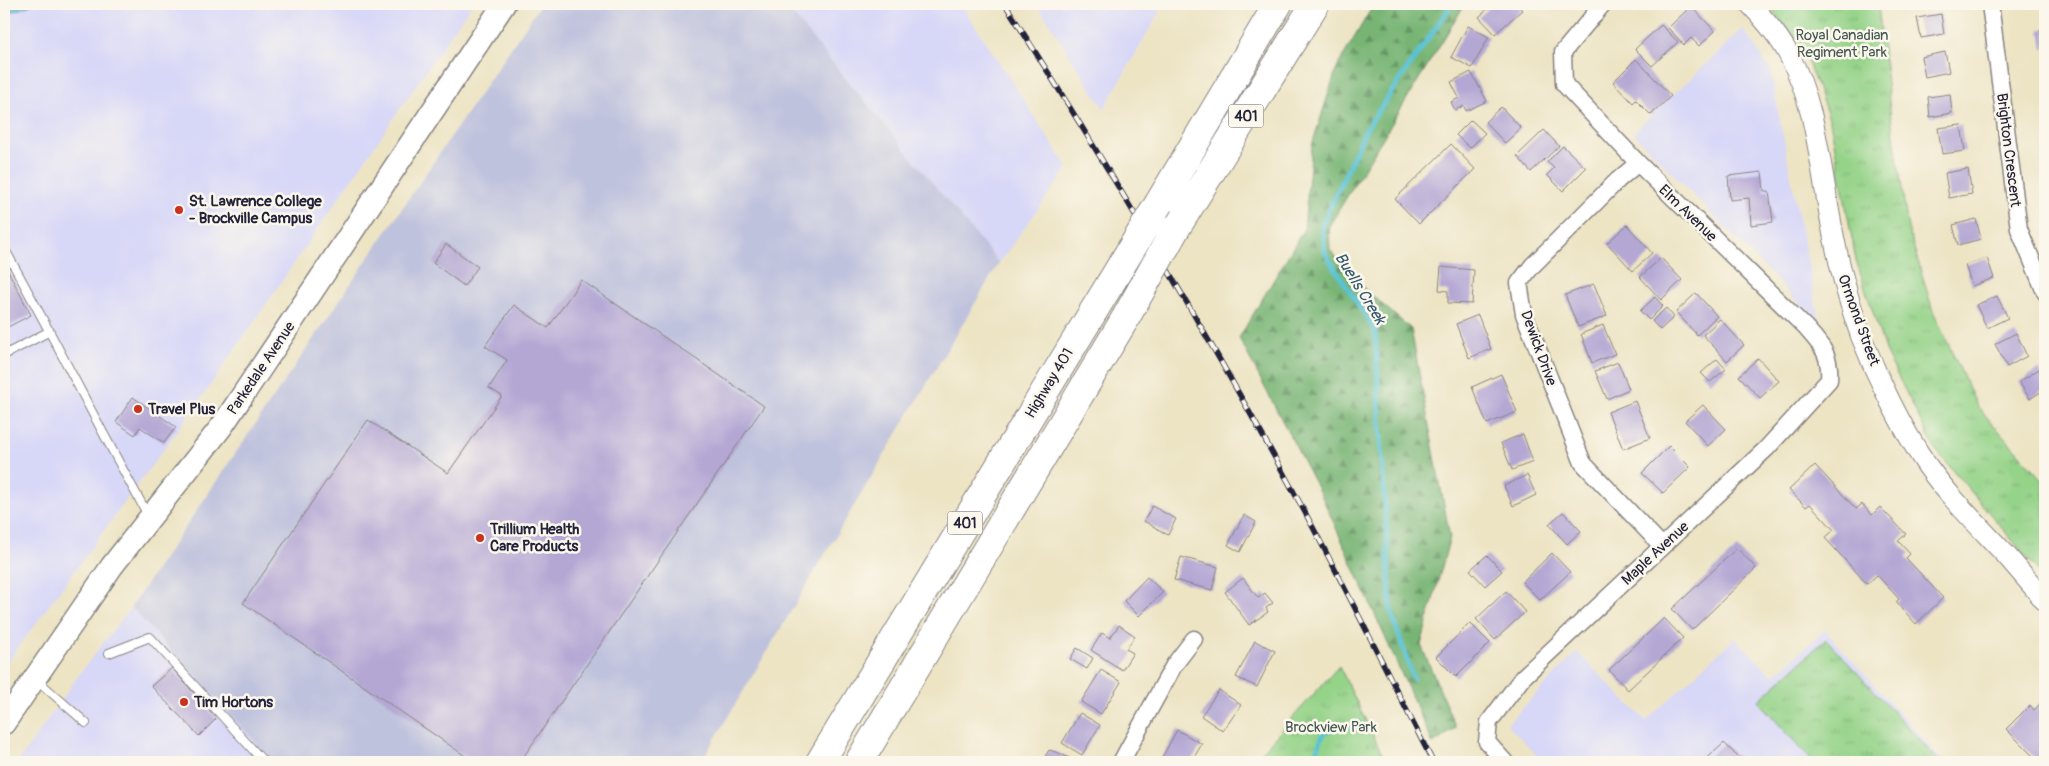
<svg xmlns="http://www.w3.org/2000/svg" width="2049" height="766" font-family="Pangolin,sans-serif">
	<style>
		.built { fill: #d7d7f8 }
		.industrial { fill: #bfc2dd }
		.forest { fill: url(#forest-firs); stroke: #4d6c58 }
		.park { fill: url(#park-tufts); stroke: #5c7a62 }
		.water { fill: #58c2d4; stroke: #3d7288 }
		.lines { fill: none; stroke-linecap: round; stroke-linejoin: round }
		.stream { stroke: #58c2d4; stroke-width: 5 }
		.building { fill: #b4a7d4 }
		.service-casing { stroke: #888380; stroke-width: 10 }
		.minor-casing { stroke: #888380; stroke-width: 19 }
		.tertiary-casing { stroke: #888380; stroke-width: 22 }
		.secondary-casing { stroke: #888380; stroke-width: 25 }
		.motorway-casing { stroke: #888380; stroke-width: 30 }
		.service { stroke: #fff; stroke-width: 8 }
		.minor { stroke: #fff; stroke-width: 16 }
		.tertiary { stroke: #fff; stroke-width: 20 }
		.secondary { stroke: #fff; stroke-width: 22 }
		.motorway { stroke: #fff; stroke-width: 28 }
		.rail-casing { stroke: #22223b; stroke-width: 5.5 }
		.rail { stroke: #fbf7ec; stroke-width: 4; stroke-dasharray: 11; stroke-linecap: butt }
		.motorway-bridge-casing { stroke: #888380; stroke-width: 30; stroke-linecap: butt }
		.motorway-bridge { stroke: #fff; stroke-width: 28 }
		.poi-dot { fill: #c8321e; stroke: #fbf7ec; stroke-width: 2 }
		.labels { text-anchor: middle; stroke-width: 5; stroke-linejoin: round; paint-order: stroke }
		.shield { fill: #fbf7ec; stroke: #636270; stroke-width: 1 }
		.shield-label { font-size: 14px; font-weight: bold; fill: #22223b }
		.park-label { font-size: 15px; fill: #445752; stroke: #fbf7ec }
		.street-label { font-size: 15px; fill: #22223b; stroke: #fbf7ec }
		.poi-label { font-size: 15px; font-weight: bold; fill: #22223b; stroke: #fbf7ec; text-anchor: start }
		.water-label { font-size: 16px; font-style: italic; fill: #355a71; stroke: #fbf7ec }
	</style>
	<defs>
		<pattern id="forest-firs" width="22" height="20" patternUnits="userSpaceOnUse" patternTransform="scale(1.25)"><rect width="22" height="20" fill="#78b575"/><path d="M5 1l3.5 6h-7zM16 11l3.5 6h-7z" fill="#629361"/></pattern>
		<pattern id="park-tufts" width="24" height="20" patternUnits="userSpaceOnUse" patternTransform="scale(1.25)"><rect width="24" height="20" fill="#95d389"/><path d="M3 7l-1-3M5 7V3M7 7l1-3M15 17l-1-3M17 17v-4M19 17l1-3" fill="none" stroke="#80b577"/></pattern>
	</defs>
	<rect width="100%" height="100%" fill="#fbf7ec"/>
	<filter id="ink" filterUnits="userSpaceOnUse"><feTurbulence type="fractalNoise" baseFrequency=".02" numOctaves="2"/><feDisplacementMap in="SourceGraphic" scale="10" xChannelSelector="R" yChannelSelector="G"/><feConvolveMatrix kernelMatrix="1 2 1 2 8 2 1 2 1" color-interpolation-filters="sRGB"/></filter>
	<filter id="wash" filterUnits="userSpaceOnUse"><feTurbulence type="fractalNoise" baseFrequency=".0096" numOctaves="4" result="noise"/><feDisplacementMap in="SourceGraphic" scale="20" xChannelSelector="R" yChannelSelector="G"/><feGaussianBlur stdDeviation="1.12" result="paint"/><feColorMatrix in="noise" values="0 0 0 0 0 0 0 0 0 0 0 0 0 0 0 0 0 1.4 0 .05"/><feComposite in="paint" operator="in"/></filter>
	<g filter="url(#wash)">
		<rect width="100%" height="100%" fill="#ede4c4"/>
		<path class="built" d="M4,4H472L210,386L4,667Z
			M784,4H961L1068,168L999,263Z
			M1037,4H1164L1104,109Z
			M1743,29L1770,69L1820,325L1633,133Z
			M131,607L274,762H18L83,669Z
			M1825,630L1944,762H1543L1507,724L1577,652L1646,721L1735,638L1773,676Z"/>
		<path class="industrial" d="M541,4H784L999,263L701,762H274L131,607Z"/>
		<path class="forest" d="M1374,4H1465L1329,226L1330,250L1368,292L1411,329L1450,537L1421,645L1456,728L1433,744L1323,499L1239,338L1304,229L1312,145L1337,67Z"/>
		<path class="park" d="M1767,4H1878L1890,110L1908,228L1933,311L1977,406L2045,483V579L1935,449L1886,353L1856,260L1830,121L1802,47Z
			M1826,639L1940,762H1813L1758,701Z
			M1339,666L1386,762H1253Z"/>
		<path class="water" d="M4,4H33L4,15Z"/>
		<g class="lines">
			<path class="stream" d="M1413,678L1391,611L1375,331L1325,253L1322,225L1366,129L1452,4
				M1314,762V757L1325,731L1360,723"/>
		</g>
		<g id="blocks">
			<path class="building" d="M1493,4H1517L1522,10L1495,34L1479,17Z
				M1691,6L1715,31L1699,46L1691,38L1684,45L1668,28Z
				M1941,14L1944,34L1921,38L1917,18Z
				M1661,25L1678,42L1652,66L1635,49Z
				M1468,26L1489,37L1472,68L1451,57Z
				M2040,29H2045V49H2043Z
				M1945,52L1949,72L1925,77L1921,57Z
				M1636,59L1671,96L1651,115L1636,100L1633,103L1613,82Z
				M1471,72L1487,101L1466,111L1464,106L1455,110L1451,102L1459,98L1451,82Z
				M1950,94L1952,113L1930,117L1928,97Z
				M1501,107L1521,128L1505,143L1485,122Z
				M1471,120L1485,133L1470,148L1456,135Z
				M1961,125L1965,151L1942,154L1938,128Z
				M1544,130L1559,146L1531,172L1517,156Z
				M1451,144L1475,169L1419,224L1395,199Z
				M1563,146L1586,168L1563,191L1547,175L1554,168L1547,162Z
				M1968,169L1972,194L1949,198L1945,173Z
				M1762,172L1764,191H1769L1773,222L1751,225L1749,198L1730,200L1728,176Z
				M1976,219L1981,239L1958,245L1953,225Z
				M1627,225L1652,253L1633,271L1607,243Z
				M446,244L478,267L464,286L433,263Z
				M1661,258L1682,280L1661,300L1640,277Z
				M1987,258L1994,278L1972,286L1965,265Z
				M4,263L31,315L4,329Z
				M1441,267L1474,270L1472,304L1448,303V291L1439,290Z
				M581,280L764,406L520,762H474L243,603L368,420L448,473L502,396L489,388L507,360L485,346L514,305L548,328Z
				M1594,284L1607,316L1578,327L1565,295Z
				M1696,293L1717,316L1697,335L1676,312Z
				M1997,296L2008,318L1987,328L1976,305Z
				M1655,297L1663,306L1649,320L1640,311Z
				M1666,308L1674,317L1660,330L1652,321Z
				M1478,315L1491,349L1469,358L1456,324Z
				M1720,319L1744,345L1727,361L1703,335Z
				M1603,325L1615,354L1592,363L1581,334Z
				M2016,333L2027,356L2007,367L1995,344Z
				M1758,358L1779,381L1760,398L1739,376Z
				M1717,359L1726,369L1710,382L1701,373Z
				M1618,362L1629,389L1607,399L1595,371Z
				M2039,369L2045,379V389L2030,399L2019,382Z
				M1501,374L1517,412L1487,424L1472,387Z
				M133,397L176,427L164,443L140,427L135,435L116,422Z
				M1635,401L1650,438L1623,449L1608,412Z
				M1703,405L1726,429L1708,446L1685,421Z
				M1523,434L1533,462L1512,470L1501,443Z
				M1669,446L1690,467L1663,493L1642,473Z
				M1815,465L1856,509L1862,504L1872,515L1880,507L1906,534L1898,541L1910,554L1906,558L1943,598L1916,624L1896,602L1899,599L1877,575L1867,584L1825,538L1834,530L1810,504L1806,507L1789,490Z
				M1527,475L1536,495L1513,506L1504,486Z
				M1152,506L1176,519L1168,535L1144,521Z
				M1563,512L1581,531L1567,544L1549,524Z
				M1244,515L1256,522L1240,552L1228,545Z
				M1737,548L1756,568L1692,630L1672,609Z
				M1552,553L1570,572L1540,600L1522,582Z
				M1487,555L1502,571L1485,586L1470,570Z
				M1181,557L1218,567L1212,590L1174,580Z
				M1147,577L1163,592L1139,616L1124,601Z
				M1243,578L1258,598L1265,593L1273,603L1266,608L1268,612L1249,625L1225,592Z
				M1506,591L1525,612L1495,640L1476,619Z
				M1664,618L1683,638L1628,690L1609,670Z
				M1470,623L1490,643L1456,677L1436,657Z
				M1119,625L1135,636L1126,649L1133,653L1122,670L1091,650L1102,633L1110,638Z
				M1255,641L1275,651L1257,687L1236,677Z
				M1077,648L1093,658L1087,669L1070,659Z
				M172,668L216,719L199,736L151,686Z
				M1101,670L1121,682L1101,714L1081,702Z
				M1219,690L1241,705L1223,731L1201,716Z
				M2045,699V762H2039L2006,729L2030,705L2034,710Z
				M1080,713L1100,725L1082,755L1062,743Z
				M1177,730L1202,744L1191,762H1163L1160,761Z
				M1724,743L1743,762H1703Z
				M1049,750L1059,753L1077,762H1042Z"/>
		</g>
	</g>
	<g filter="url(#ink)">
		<use href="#blocks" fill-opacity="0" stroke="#888380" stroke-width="1"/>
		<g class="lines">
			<defs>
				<path id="service" d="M4,248C54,337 98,427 148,515
					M4,355L50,331
					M109,653L150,637L264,762
					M37,680L86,723"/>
				<path id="minor" d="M1990,4L2019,229L2045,292
					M1638,163L1618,180L1532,266L1519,283L1524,314L1583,463L1662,546
					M1121,762L1174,665L1194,639
					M1505,762L1487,742L1489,722L1523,677L1766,449L1829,380C1831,355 1822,346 1806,328L1638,163L1564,84L1563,52L1603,4"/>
				<path id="tertiary" d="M1750,4C1764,19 1779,36 1789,55C1815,104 1819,157 1829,211C1836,253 1846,295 1861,336C1877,377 1901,427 1926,464C1949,497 1978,525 2006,555C2019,570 2032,585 2045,601"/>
				<path id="secondary" d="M4,723L112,566L222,426L504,4"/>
				<path id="motorway" d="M1159,203L1278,4
					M1176,228L1315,4
					M820,762L1110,284
					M859,762L1125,319"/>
			</defs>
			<use href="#service" class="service-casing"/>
			<use href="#minor" class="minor-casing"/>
			<use href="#tertiary" class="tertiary-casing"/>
			<use href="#secondary" class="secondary-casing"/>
			<use href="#motorway" class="motorway-casing"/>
			<use href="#service" class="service"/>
			<use href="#minor" class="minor"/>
			<use href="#tertiary" class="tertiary"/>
			<use href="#secondary" class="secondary"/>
			<use href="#motorway" class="motorway"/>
			<defs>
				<path id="rail" d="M1005,4C1109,167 1208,335 1301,505C1347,590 1389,676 1433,762"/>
			</defs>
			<use href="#rail" class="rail-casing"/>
			<use href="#rail" class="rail"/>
			<defs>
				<path id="motorway-bridge" d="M1110,284L1159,203
					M1125,319L1176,228"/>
			</defs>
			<use href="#motorway-bridge" class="motorway-bridge-casing"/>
			<use href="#motorway-bridge" class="motorway-bridge"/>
		</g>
	</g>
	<g class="poi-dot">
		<circle cx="179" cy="210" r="5"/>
		<circle cx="138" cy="409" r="5"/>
		<circle cx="480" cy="538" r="5"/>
		<circle cx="184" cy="702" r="5"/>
	</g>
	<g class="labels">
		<g class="shield">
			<rect x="1228.5" y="104.5" width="35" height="23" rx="4"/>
			<rect x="947.5" y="511.5" width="35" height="23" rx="4"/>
		</g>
		<g class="shield-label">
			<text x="1246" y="121">401</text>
			<text x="965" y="528">401</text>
		</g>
		<g class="park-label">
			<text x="1842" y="40">Royal Canadian<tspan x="1842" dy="17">Regiment Park</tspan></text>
			<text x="1331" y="732">Brockview Park</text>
		</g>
		<g class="street-label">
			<text transform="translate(2009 150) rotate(83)" y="5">Brighton Crescent</text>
			<text transform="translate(1688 213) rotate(44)" y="5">Elm Avenue</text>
			<text transform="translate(1859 320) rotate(70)" y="5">Ormond Street</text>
			<text transform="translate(1539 348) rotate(70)" y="5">Dewick Drive</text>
			<text transform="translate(261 368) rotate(-56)" y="5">Parkedale Avenue</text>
			<text transform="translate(1049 383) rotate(-59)" y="5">Highway 401</text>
			<text transform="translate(1655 553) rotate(-43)" y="5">Maple Avenue</text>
		</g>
		<g class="poi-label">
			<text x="189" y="206">St. Lawrence College<tspan x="189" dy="17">- Brockville Campus</tspan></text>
			<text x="148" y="414">Travel Plus</text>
			<text x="490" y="534">Trillium Health<tspan x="490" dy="17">Care Products</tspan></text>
			<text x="194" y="707">Tim Hortons</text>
		</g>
		<g class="water-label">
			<text transform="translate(1361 288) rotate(58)" y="6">Buells Creek</text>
		</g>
	</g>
	<rect width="2049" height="766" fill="none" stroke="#fbf7ec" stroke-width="20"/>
</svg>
